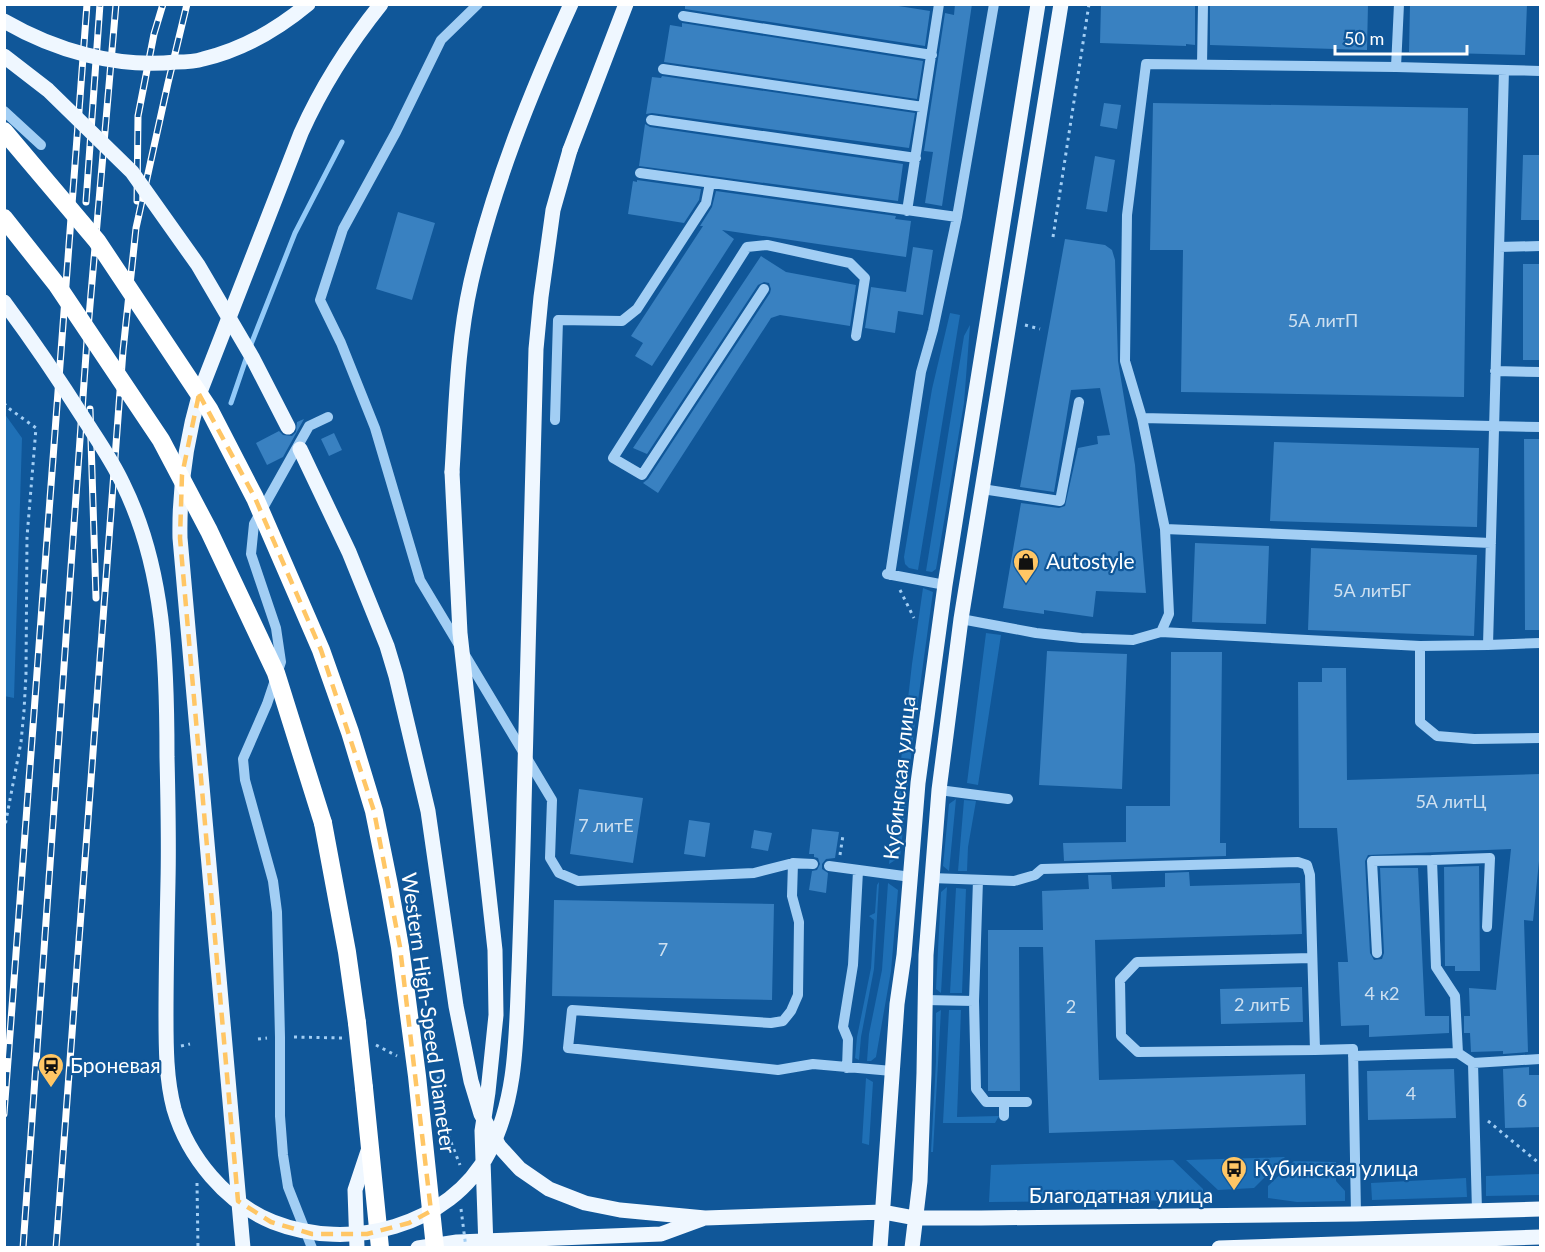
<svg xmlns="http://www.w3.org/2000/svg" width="1545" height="1252" font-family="Lato,sans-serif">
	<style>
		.green { fill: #1f70b6 }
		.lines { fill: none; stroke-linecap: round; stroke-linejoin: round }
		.stream { stroke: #93caf8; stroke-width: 5 }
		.building { fill: #3981c1 }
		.path { stroke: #a2cef4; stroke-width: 3; stroke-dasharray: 3 4.5; stroke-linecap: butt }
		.minor { stroke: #a2cef4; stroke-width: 10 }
		.major { stroke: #eff7ff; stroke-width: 15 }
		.highway { stroke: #fff; stroke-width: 18 }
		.rail-casing { stroke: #fff; stroke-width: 7 }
		.rail { stroke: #105799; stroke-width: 4.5; stroke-dasharray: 14; stroke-linecap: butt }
		.path-bridge { stroke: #a2cef4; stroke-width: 3; stroke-dasharray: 3 4.5; stroke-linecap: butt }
		.major-bridge { stroke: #eff7ff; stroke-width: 15 }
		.highway-bridge { stroke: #fff; stroke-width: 18 }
		.marked { fill: none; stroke: #ffc665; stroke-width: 4.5; stroke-dasharray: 12 8; stroke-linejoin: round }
		.labels { text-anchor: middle; stroke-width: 4.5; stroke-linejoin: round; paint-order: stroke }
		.number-label { font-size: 18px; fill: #cee0f0 }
		.poi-label { font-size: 21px; fill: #fff; stroke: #105799; text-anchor: start }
		.street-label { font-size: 21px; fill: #fff; stroke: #105799 }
	</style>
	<rect width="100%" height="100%" fill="#105799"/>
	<path class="green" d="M950,313L960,315L918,570L909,568L905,564L904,557L932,389Z
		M970,325L964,403L936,569L932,572L926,571L964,336Z
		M4,413L22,438L14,698L4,696Z
		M923,588L933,592L914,730L900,857L889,864L912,664Z
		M986,633L1001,635L978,785L967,783Z
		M956,799L949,871L943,866L949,804Z
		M964,800L976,801L968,847L967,871H958Z
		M879,882L874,969L861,1037L859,1060L855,1058L857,1037L871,968L874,920L869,916L875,913L877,885Z
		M888,883L898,890L891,971L876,1057L871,1061H867L869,1034L882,970Z
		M947,887L941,993L936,989L941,892Z
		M956,888L966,889L962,993H950Z
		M941,1010L933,1152H931L936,1061V1013Z
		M949,1010H961L957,1117L999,1116L995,1123H943Z
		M866,1078L873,1082L869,1145L862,1143Z
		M1285,1157L1254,1188L1218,1190L1186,1160Z
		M1173,1160L1203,1189V1200L989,1202L991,1165Z
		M1294,1161L1336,1162V1181L1345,1191V1201L1297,1202L1268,1198V1186Z
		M1540,1174V1195L1486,1196V1176Z
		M1466,1178L1467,1197L1372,1200L1371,1183Z"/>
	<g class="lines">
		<path class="stream" d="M250,347L295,233L342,142
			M231,403L247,356"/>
	</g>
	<path class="building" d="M685,4H886L930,11L925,46L685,9Z
		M955,4H972L942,206L925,203L933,152L924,151L945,13L954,15Z
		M1101,4H1195V45L1186,44V46L1100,43Z
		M1210,4H1368L1367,50L1210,45Z
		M1410,4H1527L1525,55L1409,52Z
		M682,23L923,61L917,99L664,62L670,25L682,27Z
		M662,76L915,113L909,148L652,113L646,114L652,77L661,78Z
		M1104,103L1121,105L1117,129L1100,126Z
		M1153,103L1468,108L1464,397L1181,392L1183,250H1150Z
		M645,124L650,127L903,164L898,201L639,166Z
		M1523,155H1540V220H1521Z
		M1095,156L1115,160L1107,212L1086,209Z
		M637,180L701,189L699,200L684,223L628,214L633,181L637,182Z
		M716,191L896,216L895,219L911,221L906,257L722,230L734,239L652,366L635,356L643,343L631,336L703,226H700L712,207Z
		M398,212L435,223L412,300L376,289Z
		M1065,239L1105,245L1112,250L1115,260L1118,361L1135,465L1146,593L1096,591L1093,617L1044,610V614L1003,608L1021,503L1059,508L1065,506L1078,448L1098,444L1097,436L1110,435L1100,388L1071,390L1054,492L1020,487Z
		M913,247L933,250L923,315L898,311L895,333L865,328L871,287L906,292Z
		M761,256L786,272L856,285L850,326L780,315L771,318L658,493L643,483L648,479L770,293L771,289L769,283L764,282L758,285L647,454L633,448Z
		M1523,264H1540V360H1523Z
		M304,419L283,457L267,465L256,443L279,431L283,435L292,436L296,432L297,422Z
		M334,433L342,450L329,456L321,439Z
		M1524,439H1540V630H1525Z
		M1274,442L1479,448L1477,527L1270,521Z
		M1195,543L1269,546L1266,624L1192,622Z
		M1311,548L1477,555L1474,636L1308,630Z
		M1047,651L1127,654L1122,789L1039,785Z
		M1171,652H1222L1220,843H1226V856L1064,861L1063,843L1126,842V806H1170Z
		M1322,668H1346L1347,780L1540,774V851L1533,921L1524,920L1528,1052L1503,1054V1051L1471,1052L1470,1033H1464V1016H1470L1469,988L1496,990L1511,849L1368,855L1365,861L1370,953L1374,960L1382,959L1384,953L1380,868H1418L1425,1016H1449V1033L1369,1037V1025L1341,1026L1338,962H1348L1337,828H1299L1298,682H1322Z
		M579,789L643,798L633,863L570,854Z
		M689,820L710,823L705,857L684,854Z
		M812,829L839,832L835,858L826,859L822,864V869L828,873L826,893L809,890L812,871L817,870L820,864L818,858L814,857V854H809Z
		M754,830L772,833L768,851L751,848Z
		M1479,866L1480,971H1455V966H1445L1444,867Z
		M1189,872L1190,886L1300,883L1302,934L1095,940L1099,1080L1305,1074L1306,1125L1049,1133L1043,947H1019L1020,1091H988V930H1043L1042,891L1089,889L1088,875H1111L1112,889L1165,887V873Z
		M554,900L774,904L772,1000L552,996Z
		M1302,987L1303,1022L1221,1024L1220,989Z
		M1529,1067V1075H1540V1127L1505,1128L1503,1069Z
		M1454,1069L1456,1118L1368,1120L1367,1071Z"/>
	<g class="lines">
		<path class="path" d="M1053,237L1089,4
			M1025,325L1040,329
			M4,403L7,407L36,428L27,537L26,674L24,711L21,742L4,831
			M900,590L914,618
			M840,855L843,835
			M4,872V884
			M294,1037L342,1038
			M258,1039L267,1038
			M376,1045L397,1056
			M181,1046L190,1044
			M437,1069L445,1127L460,1165
			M1488,1121L1540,1164
			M197,1183L198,1248"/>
		<path class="minor" d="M478,4L441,40L396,132L343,229L320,300L341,343L375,428L420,580L552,800L550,858L559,873L578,881L754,873L793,863L813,864
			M683,16L932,55
			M1202,65L1203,4
			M1396,67L1399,4
			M663,69L923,107
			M1504,70L1488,645L1540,643
			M4,111L41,145
			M651,120L916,158
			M640,173L957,217L933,330L921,372L890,575
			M907,211L939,4
			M957,217L994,4
			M1499,247L1540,246
			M764,289L642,475L613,458L747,247L767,245L850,263L865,278L856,336
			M1495,371L1540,372
			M1142,418L1540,427
			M555,420L558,320L622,321L637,309L706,203L710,183
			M982,489L1060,501L1079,402
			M1165,529L1491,543
			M887,574L945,585
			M961,619L1036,633L1081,638L1133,640L1161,632L1169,614L1165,529L1142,418L1125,361L1127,215L1146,64L1396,67L1540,71
			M1161,632L1420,646
			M1488,645L1420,646V722L1437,736L1474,739L1540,738
			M939,790L1008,799
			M1432,860L1490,858L1487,927
			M793,863L792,896L799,922L798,995L791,1011L783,1021L771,1023L572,1010L568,1048L778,1070L813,1064L892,1071
			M829,866L911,877
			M931,878L1014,881L1035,875L1042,869L1298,862L1307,865L1310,875L1315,1050L1353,1049L1356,1214
			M978,880L974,1001L976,1089L986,1102H1027
			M1377,953L1372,861L1432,860L1436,967L1455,996L1458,1053
			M1312,958L1137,962L1120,980L1121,1036L1138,1052L1315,1050
			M925,1000L974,1001
			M1353,1056L1458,1053L1473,1063L1540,1059
			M1473,1063L1477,1211
			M847,1068L848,1039L843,1027L853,965L858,871
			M1004,1102V1116
			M312,1248L288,1187L283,1155L280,1116V1037L277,912L273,881L245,780L243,759L267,704L281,662L276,628L251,554L254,524L309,426L328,417"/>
		<path class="major" d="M570,150L626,4
			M300,449L349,552L387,646L396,676L428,811L456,1006L471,1081L481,1114L499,1146L520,1169L549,1189L585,1203L620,1210L705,1218L883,1212L915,1218H981L1356,1214L1540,1209
			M452,472C456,409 457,344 471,282C493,186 530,94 571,4
			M243,1248L180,538C179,487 186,440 200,392L301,133C322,86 349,44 381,4
			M357,1248L355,1190L369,1148
			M418,1248L457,1242L661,1234L702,1219
			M880,1248L897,1004L904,955L918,783L945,585L1038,4
			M912,1248L920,1181L924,1073L926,955L939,790L961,619L1061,4
			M1219,1248L1540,1237"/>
		<path class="highway" d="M323,823L347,952L357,1023
			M364,1088L380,1248"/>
		<defs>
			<path id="rail" d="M137,201L138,116L154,34L163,4
				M86,202L100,4
				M90,409L96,598
				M4,1114L87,4
				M23,1248L87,340L116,4
				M56,1248L123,351L136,228L168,83L187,4"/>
		</defs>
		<use href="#rail" class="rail-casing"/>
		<use href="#rail" class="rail"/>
		<path class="path-bridge" d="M461,1209L466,1248"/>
		<path class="major-bridge" d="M4,21C56,51 116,68 176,62C185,62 194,62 203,59C241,50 278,29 308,4
			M4,56L48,90L132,172L198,265L252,357L288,427
			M4,302C33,341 60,381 86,422C99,442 113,462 123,484C165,569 167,664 167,757C168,799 169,840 168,881C167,926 166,971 166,1016C166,1046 166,1079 174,1109C188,1157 226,1203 273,1222C349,1252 450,1227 489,1152C518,1097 516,1031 519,970C521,915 523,860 524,805C527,653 531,501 536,349L541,297L553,210L570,150
			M452,472L460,633L495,950L496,1015L488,1092L482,1131L486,1248"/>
		<path class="highway-bridge" d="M4,131L97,241L209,409L255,498L321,650L350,732L374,811L389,885L400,947L417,1076L435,1248
			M4,218L57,285L161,440L209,531L276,673L323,823
			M357,1023L364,1088"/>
	</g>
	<path class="marked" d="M199,394L255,498L321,650L374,811L400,947L431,1211L409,1223L367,1234H312L271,1222L238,1201L180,538L182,475Z"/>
	<defs>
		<symbol id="shop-pin" viewBox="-11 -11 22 30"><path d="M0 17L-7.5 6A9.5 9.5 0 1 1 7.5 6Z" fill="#ffc665" stroke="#105799"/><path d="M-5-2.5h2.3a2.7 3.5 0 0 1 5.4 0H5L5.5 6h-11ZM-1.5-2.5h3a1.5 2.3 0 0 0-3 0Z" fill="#111"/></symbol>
		<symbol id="station-pin" viewBox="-11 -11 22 30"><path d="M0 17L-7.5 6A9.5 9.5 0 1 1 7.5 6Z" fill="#ffc665" stroke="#105799"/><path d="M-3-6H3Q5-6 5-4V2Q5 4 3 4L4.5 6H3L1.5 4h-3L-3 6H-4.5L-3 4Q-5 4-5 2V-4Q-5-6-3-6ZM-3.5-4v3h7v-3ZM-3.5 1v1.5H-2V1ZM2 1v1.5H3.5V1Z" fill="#111"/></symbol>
		<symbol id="bus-pin" viewBox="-11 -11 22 30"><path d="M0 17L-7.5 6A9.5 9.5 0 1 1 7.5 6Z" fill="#ffc665" stroke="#105799"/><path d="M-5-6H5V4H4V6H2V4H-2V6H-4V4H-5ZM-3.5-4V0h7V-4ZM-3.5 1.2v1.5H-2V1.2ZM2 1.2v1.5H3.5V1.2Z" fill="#111"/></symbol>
	</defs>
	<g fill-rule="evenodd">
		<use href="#shop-pin" x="1011" y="547" width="30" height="40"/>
		<use href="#station-pin" x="36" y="1051" width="30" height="40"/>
		<use href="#bus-pin" x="1219" y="1154" width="30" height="40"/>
	</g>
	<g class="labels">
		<g class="number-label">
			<text x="1323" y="327">5А литП</text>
			<text x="1372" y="597">5А литБГ</text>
			<text x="1451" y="808">5А литЦ</text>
			<text x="606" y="832">7 литЕ</text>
			<text x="663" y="956">7</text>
			<text x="1382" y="1000">4 к2</text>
			<text x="1262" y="1011">2 литБ</text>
			<text x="1071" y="1013">2</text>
			<text x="1411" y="1100">4</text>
			<text x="1522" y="1107">6</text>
		</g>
		<g class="poi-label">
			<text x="1046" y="569">Autostyle</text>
			<text x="70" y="1073">Броневая</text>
			<text x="1254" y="1176">Кубинская улица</text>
		</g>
		<g class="street-label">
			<text transform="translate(900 778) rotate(-84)" y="7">Кубинская улица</text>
			<text transform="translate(428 1013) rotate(82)" y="7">Western High-Speed Diameter</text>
			<text x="1121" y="1203">Благодатная улица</text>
		</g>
	</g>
	<rect width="1545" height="1252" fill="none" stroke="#ffffff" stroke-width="12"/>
	<path d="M1335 45v9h132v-9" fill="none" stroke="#ffffff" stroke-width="3"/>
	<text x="1344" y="45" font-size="18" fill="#ffffff" stroke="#105799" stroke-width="4.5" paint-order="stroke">50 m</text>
</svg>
